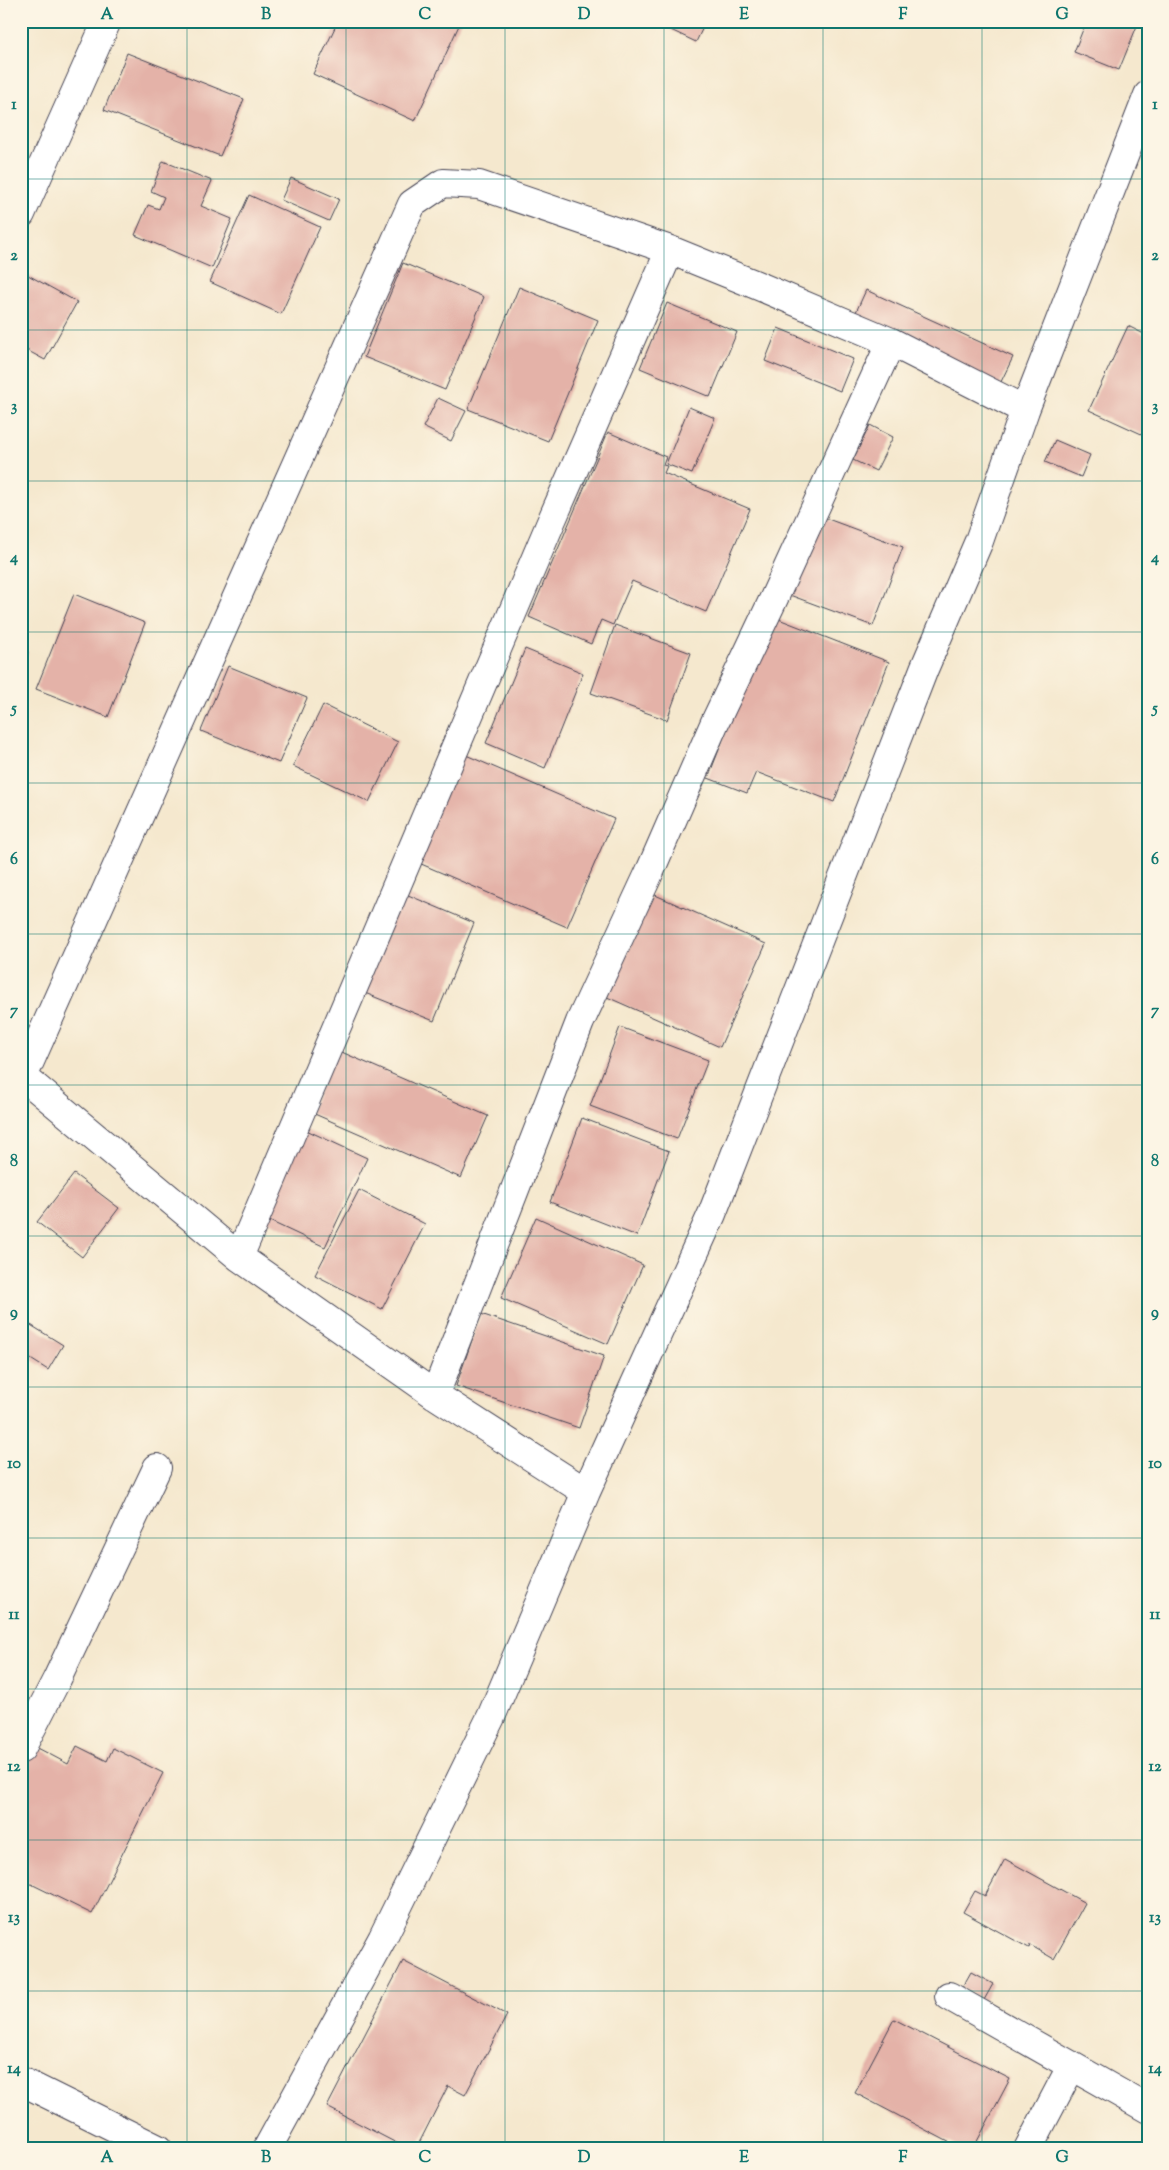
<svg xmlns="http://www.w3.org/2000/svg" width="1169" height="2170" font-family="'Sorts Mill Goudy',serif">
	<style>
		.building { fill: #e4b2a8 }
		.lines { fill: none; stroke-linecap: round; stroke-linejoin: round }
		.minor-casing { stroke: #424051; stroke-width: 30 }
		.minor { stroke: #fff; stroke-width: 28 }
		.grid { fill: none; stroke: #0f766e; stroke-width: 1; stroke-opacity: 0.55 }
		.neatline { fill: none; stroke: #0f766e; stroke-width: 2 }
		.grid-label { font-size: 16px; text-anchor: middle; font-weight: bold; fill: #0f766e }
	</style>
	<rect width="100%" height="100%" fill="#fcf5e5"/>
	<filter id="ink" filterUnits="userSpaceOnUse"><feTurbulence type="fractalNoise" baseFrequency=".02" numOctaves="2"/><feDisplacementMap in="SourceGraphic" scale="10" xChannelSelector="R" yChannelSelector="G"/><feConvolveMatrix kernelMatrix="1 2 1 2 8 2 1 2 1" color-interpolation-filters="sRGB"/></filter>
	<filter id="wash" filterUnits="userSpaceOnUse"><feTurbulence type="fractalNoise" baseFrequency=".0096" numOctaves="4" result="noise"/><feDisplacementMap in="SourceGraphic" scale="20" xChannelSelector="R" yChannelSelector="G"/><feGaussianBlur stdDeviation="1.12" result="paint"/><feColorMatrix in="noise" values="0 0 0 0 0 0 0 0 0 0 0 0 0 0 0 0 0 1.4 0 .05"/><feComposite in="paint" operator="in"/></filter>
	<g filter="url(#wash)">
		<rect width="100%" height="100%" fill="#f5e8ce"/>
		<g id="blocks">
			<path class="building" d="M338,21H461L415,121L313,74Z
				M652,21H706L696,42Z
				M1070,21H1139L1119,70L1074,52L1084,27Z
				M127,53L244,99L220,156L104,110Z
				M1148,131V149L1141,145Z
				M163,161L212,181L201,206L232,219L212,268L135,235L148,205L159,209L164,197L151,191Z
				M291,178L339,199L329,221L281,200Z
				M249,195L320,227L281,314L210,282Z
				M403,263L484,297L445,390L364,357Z
				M28,275L77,302L45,360L21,347V287Z
				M519,287L598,320L548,441L468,409Z
				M866,290L1013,357L997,390L851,323Z
				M667,303L737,332L710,397L640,368Z
				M1128,326L1148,336V437L1089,410Z
				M778,328L853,359L840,391L765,361Z
				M438,398L466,411L451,441L423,427Z
				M689,407L715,418L692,474L666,464Z
				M870,425L893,437L876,471L853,460Z
				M608,432L666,457L663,465L667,466L664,473L750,509L706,612L632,581L613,625L601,620L591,644L529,617Z
				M1055,440L1090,455L1081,477L1045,462Z
				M817,515L903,547L873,626L787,594Z
				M74,594L145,623L108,717L36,689Z
				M771,616L889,662L834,802L756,772L747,793L708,778Z
				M615,625L691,653L667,720L591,693Z
				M21,649L28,652L21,667Z
				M525,649L583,673L545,768L486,743Z
				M228,666L307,698L279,763L201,731Z
				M323,705L398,742L369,802L293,766Z
				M459,752L614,819L567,927L412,860Z
				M401,892L474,923L434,1021L360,991Z
				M653,894L766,944L720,1047L607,997Z
				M620,1027L708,1060L677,1139L590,1106Z
				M337,1050L488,1116L461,1178L310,1112Z
				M582,1118L669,1151L637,1236L550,1202Z
				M304,1129L367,1158L325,1247L263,1218Z
				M74,1174L119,1208L82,1257L37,1222Z
				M359,1190L425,1224L382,1309L315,1275Z
				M536,1217L643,1265L608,1344L501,1298Z
				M481,1314L604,1356L579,1428L456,1386Z
				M21,1319L63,1345L48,1370L21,1353Z
				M34,1746L68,1764L77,1746L107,1761L113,1748L163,1773L92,1914L21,1879V1770Z
				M1005,1859L1085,1903L1054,1959L1030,1945L1029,1948L963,1912L975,1891L985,1896Z
				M403,1961L507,2015L465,2095L448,2086L416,2149H408L327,2107Z
				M971,1972L993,1984L984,2000L962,1988Z
				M894,2019L1010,2079L973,2149H962L855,2093Z"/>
		</g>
	</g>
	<g filter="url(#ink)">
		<use href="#blocks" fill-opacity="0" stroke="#424051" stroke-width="1"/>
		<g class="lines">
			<defs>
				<path id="minor" d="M21,214L107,21
					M21,1075L239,1257L435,1395L586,1492
					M23,1077L412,204L443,183L479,185L670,250L754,284L891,342L1025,410
					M239,1257L551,522L670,250
					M435,1395L580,1022L651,869L715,722L774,598L891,342
					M21,1749L57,1679L157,1468
					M949,1996L1148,2109
					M21,2081L158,2149
					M267,2149L382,1939L491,1717L586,1492L712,1214L924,669L979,541L1025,410L1148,95
					M1028,2149L1071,2067"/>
			</defs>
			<use href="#minor" class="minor-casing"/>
			<use href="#minor" class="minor"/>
		</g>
	</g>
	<path class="grid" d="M187,21V2149M346,21V2149M505,21V2149M664,21V2149M823,21V2149M982,21V2149M21,179H1148M21,330H1148M21,481H1148M21,632H1148M21,783H1148M21,934H1148M21,1085H1148M21,1236H1148M21,1387H1148M21,1538H1148M21,1689H1148M21,1840H1148M21,1991H1148"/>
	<rect width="1169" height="2170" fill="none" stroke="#fcf5e5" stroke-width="55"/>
	<rect x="28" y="28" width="1114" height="2114" class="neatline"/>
	<g class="grid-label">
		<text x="107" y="19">A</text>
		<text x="266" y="19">B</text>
		<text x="425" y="19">C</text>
		<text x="584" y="19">D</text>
		<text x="744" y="19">E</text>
		<text x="903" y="19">F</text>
		<text x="1062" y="19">G</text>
		<text x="14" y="109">1</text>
		<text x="1155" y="109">1</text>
		<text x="14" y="260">2</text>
		<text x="1155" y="260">2</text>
		<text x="14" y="411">3</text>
		<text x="1155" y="411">3</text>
		<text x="14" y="562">4</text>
		<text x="1155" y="562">4</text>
		<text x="14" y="713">5</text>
		<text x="1155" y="713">5</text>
		<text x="14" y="864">6</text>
		<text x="1155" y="864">6</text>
		<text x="14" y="1015">7</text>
		<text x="1155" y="1015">7</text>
		<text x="14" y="1166">8</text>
		<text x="1155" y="1166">8</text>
		<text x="14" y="1317">9</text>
		<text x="1155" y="1317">9</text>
		<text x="14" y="1468">10</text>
		<text x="1155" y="1468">10</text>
		<text x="14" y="1619">11</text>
		<text x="1155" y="1619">11</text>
		<text x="14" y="1771">12</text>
		<text x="1155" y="1771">12</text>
		<text x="14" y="1922">13</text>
		<text x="1155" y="1922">13</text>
		<text x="14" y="2073">14</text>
		<text x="1155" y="2073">14</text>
		<text x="107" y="2162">A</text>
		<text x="266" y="2162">B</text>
		<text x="425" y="2162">C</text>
		<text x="584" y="2162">D</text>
		<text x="744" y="2162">E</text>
		<text x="903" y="2162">F</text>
		<text x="1062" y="2162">G</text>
	</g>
</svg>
